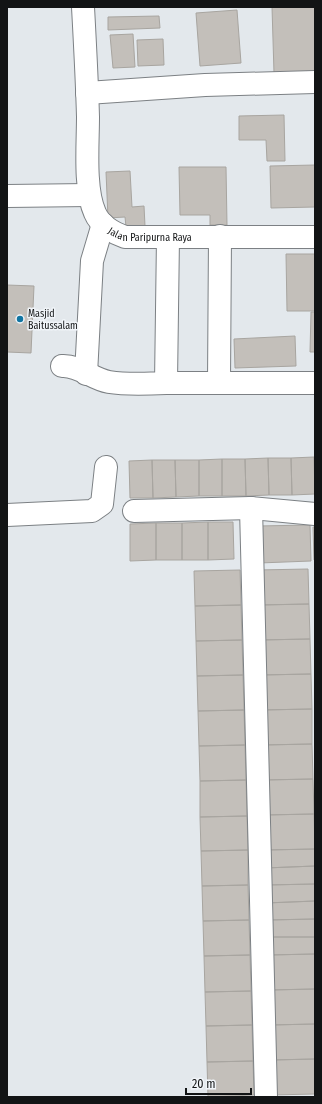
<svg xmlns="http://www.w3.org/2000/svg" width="322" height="1104" font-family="'Fira Sans Condensed',sans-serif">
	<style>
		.building { fill: #c3bfba; stroke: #a8a5a0 }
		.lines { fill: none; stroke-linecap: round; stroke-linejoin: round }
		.minor-casing { stroke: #7c8084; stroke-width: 24 }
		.minor { stroke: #fff; stroke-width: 22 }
		.poi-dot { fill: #1175a2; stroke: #f1f5f9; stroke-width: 1.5 }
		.labels { text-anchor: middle; stroke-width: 3; stroke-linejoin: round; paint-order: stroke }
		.street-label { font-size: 10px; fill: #121415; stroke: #f1f5f9 }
		.poi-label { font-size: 10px; fill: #121415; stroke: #f1f5f9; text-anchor: start }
	</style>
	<rect width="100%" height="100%" fill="#e3e8ec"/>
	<path class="building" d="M272,7H315V72L274,73Z
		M237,10L241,63L200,66L196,13Z
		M159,16L160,28L108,30V17Z
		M133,34L135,67L113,68L110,35Z
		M163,39L164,65L138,66L137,40Z
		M284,115L285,161H267L266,140H239V116Z
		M315,165V207L271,208L270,166Z
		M179,167H226L227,225H210V215H180Z
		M130,171L132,207L144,206L145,226L126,227L125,217L108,218L106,172Z
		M286,254H315V311H287Z
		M7,285L34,286L31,353L7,352Z
		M311,312H315V352H310Z
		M295,336L296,366L235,368L234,339Z
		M314,457L315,494L292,495L291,458Z
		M268,458L269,495L246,496L245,459Z
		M268,458H291L292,495H269Z
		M222,459V496H199V460Z
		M222,459H245L246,496H222Z
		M152,460L153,498H130L129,461Z
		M152,460H175L176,497L153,498Z
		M175,460H199V496L176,497Z
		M208,522V560H182V523Z
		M208,522H233L234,559L208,560Z
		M156,523V560L130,561V524Z
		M156,523H182V560H156Z
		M310,525L311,561L259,563L258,526Z
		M313,527H315V560H314Z
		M308,569L309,604L259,605L257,570Z
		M240,570L241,605L195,606L194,571Z
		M309,604L310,639L259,640V605Z
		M241,605L242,640L196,641L195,606Z
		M310,639L311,674L260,675L259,640Z
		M242,640L243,675L197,676L196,641Z
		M311,674L312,709L261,710L260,675Z
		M243,675L244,710L198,711L197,676Z
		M312,709V744L262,745L261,710Z
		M244,710L245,745L199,746L198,711Z
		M312,744L313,779L263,780L262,745Z
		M245,745L246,780L200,781L199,746Z
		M313,779L314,814L264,815L263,780Z
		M246,780L247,816L200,817V781Z
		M314,814L315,849L265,850L264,815Z
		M247,816L248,850L201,851L200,817Z
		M315,849V866L265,868V850Z
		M248,850V885L202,886L201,851Z
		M315,866V884L266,885L265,868Z
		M315,884V901L266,903V885Z
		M248,885L249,920L203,921L202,886Z
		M315,901V919L267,920L266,903Z
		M315,919V937H267V920Z
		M249,920L250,955L204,956L203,921Z
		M267,937H315V954L268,955Z
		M315,954V989L269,990L268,955Z
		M250,955L251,991L205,992L204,956Z
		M315,989V1024L270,1025L269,990Z
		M251,991L252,1025L206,1026L205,992Z
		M315,1024V1059L271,1060L270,1025Z
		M252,1025L253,1061L207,1062L206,1026Z
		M315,1059V1094L271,1095V1060Z
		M253,1061L254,1095L208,1097L207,1062Z"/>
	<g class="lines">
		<defs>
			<g id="minor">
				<path id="s1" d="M83,7C85,44 87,80 88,117C88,144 84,189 95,213C100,225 114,233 125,237H315"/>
				<path d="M87,93L205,85L315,82"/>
				<path d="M7,196L89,195"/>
				<path d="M62,366C79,365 92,379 109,382C127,385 147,384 166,383L168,237"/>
				<path d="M86,374L92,261L103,224"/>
				<path d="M166,383H315"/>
				<path d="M219,383L220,236"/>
				<path d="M251,508L266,1097"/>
				<path d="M134,511L251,508L315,514"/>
				<path d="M7,515L92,511L102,504L106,467"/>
			</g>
		</defs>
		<use href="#minor" class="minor-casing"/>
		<use href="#minor" class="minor"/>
	</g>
	<circle class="poi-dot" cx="20" cy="319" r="4"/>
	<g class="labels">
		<g class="street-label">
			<text dy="4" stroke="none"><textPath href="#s1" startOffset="271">Jalan Paripurna Raya</textPath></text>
		</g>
		<g class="poi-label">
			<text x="28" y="317">Masjid<tspan x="28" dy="12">Baitussalam</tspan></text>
		</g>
	</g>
	<rect width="322" height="1104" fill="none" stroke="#121415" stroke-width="16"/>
	<path d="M186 1088v6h65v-6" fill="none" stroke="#121415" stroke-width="2"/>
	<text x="192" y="1088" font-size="12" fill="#121415" stroke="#f1f5f9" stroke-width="3" paint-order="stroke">20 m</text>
</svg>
